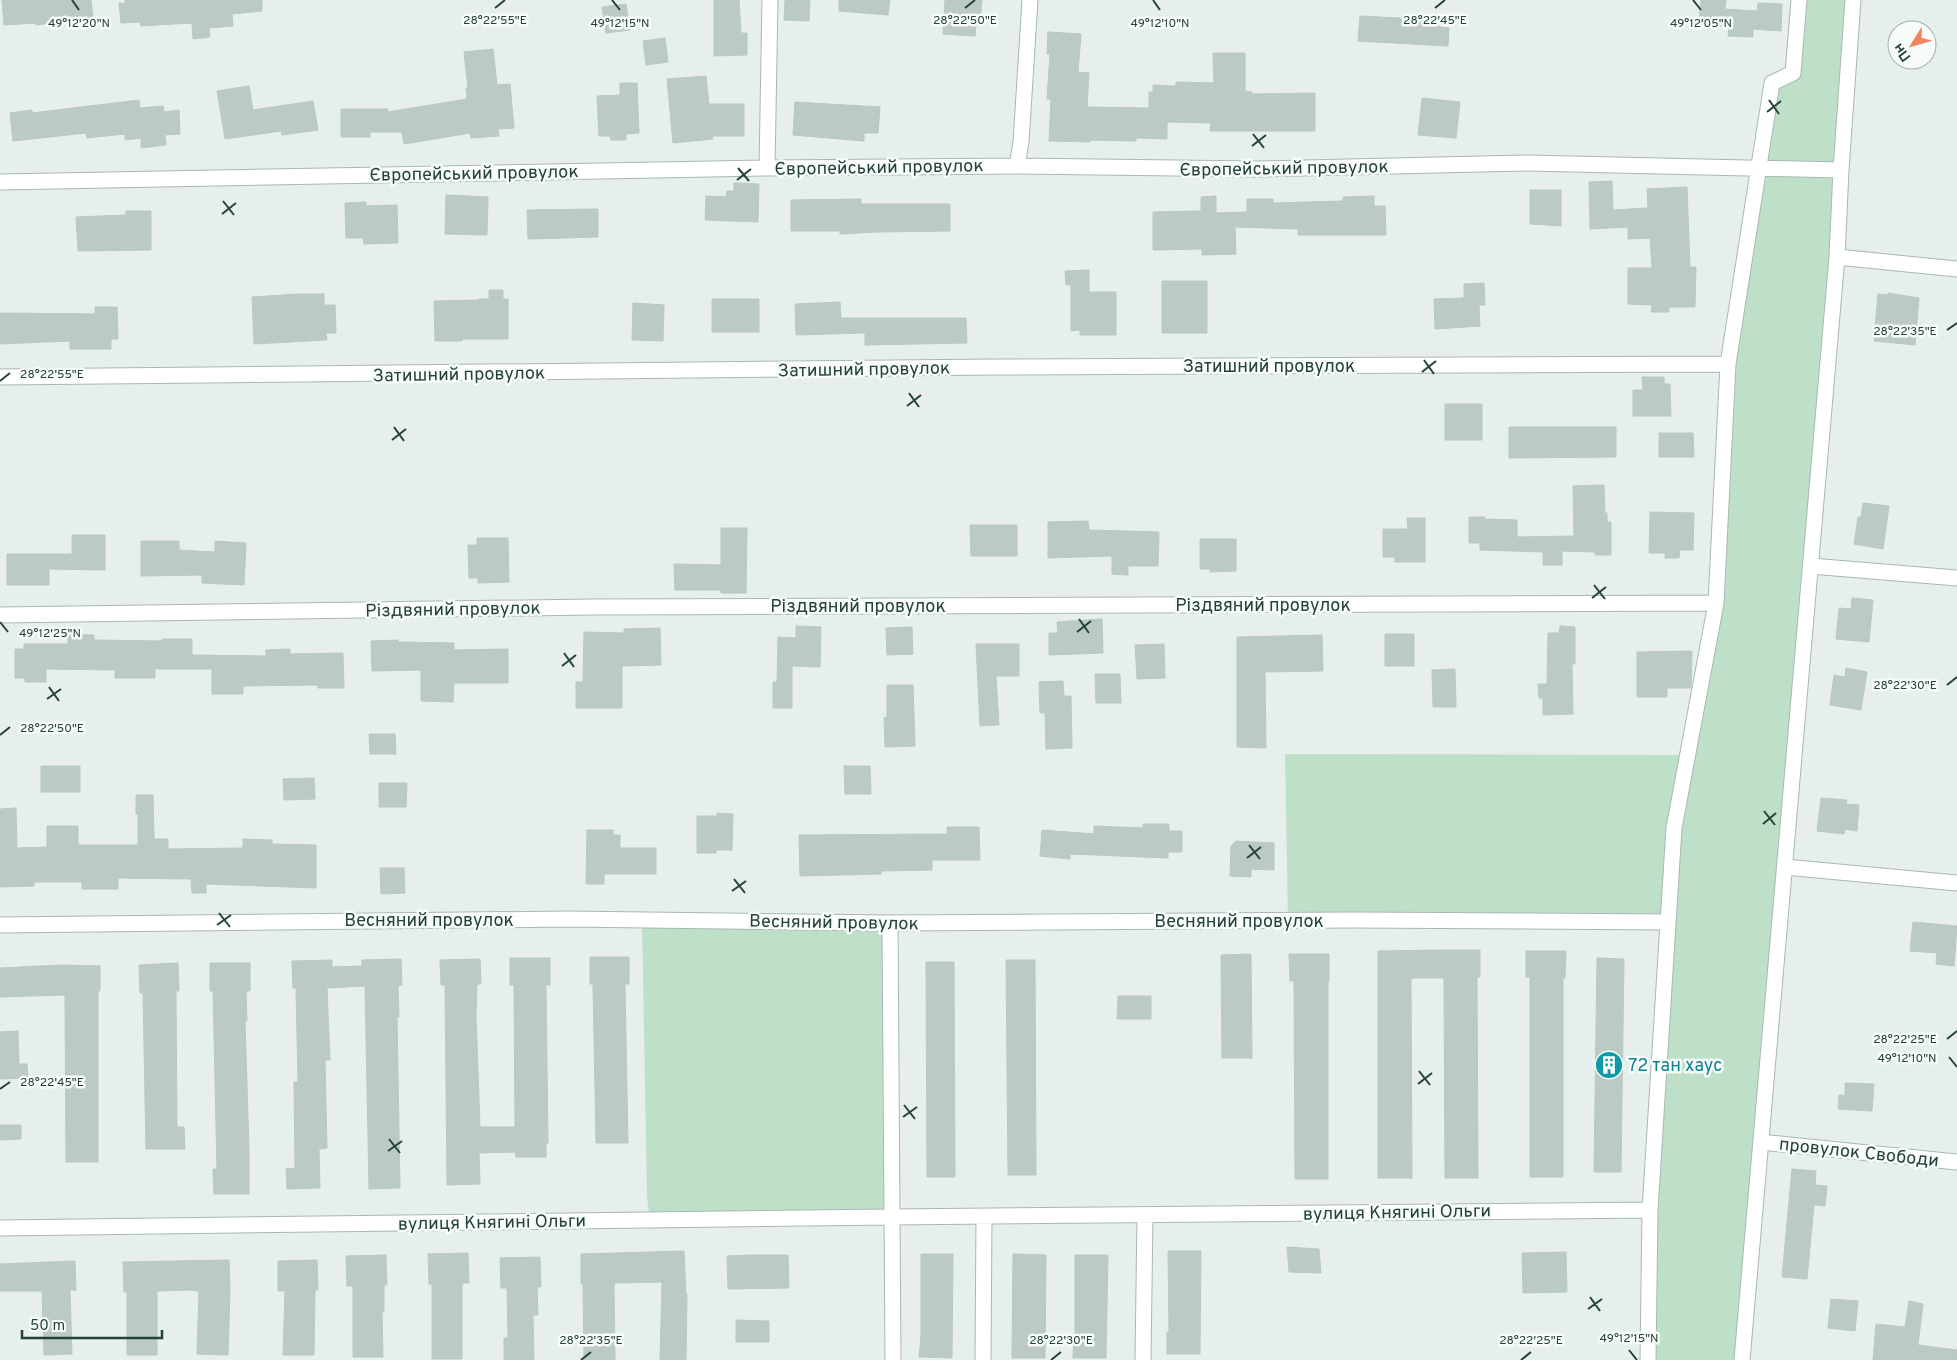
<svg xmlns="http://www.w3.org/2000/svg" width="1957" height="1360" font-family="Overpass,sans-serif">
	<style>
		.green { fill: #bfe0c8 }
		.building { fill: #bbcac4; stroke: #b8c9c2 }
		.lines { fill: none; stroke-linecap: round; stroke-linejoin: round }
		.minor-casing { stroke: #a8b8b2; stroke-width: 17 }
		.minor { stroke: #fff; stroke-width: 15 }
		.ticks { fill: none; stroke: #24423a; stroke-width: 2 }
		.labels { text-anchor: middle; stroke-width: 5; stroke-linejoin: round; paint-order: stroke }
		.street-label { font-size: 18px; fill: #24423a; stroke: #f7fbf9 }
		.culture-label { font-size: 18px; fill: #0d838f; stroke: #f7fbf9; text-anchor: start }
		.ticks-label { font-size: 12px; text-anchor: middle; fill: #24423a; stroke: #f7fbf9; stroke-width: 5; stroke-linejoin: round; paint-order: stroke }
	</style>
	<rect width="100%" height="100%" fill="#e6efeb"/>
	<path class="green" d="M1799,0H1853L1742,1360H1648L1668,922L1288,921L1285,754L1688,755L1716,603L1728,364L1772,83L1793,73Z
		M642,919L890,923L892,1217L650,1220L647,1197Z"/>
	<path class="building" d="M2,0H91L93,18L36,25V23L4,25Z
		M125,0H262V11L232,14L233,26L209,28L210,37L193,39L192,23L141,26L140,22L121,23L119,3H125Z
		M714,0H739L741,33H747V55L714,56Z
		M785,0H810L809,21L784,20Z
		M839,0H890L888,15L839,11Z
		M945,0H982L980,25H976L975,36L943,34Z
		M1701,0H1726L1725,9L1757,11L1758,3L1782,4L1781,31L1753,29V37L1728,36L1729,26L1699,24Z
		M626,4L630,30L606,33L602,7Z
		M1360,16L1439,20V27L1449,28L1448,46L1358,41Z
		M1048,32L1081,34L1078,72L1089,73L1087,107L1149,108V92H1153V85L1176,86V82L1214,83L1213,53H1245V91L1252,92V94L1315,93V131H1210L1211,123L1167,122V139L1136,138V141L1090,140V142L1049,141L1051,99H1047L1050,54H1047Z
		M665,38L668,62L646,65L643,41Z
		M493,49L497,85L510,84L514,128L498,129L499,136L471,138L470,133L404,144L402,132H370V137H341V109H388V112L467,99L466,88H468L464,52Z
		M706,76L709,104H744V136H712L713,139L673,143L667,79Z
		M620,83H637L639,133L626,134V140H611L610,136H599L597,96L620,95Z
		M249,86L253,110L313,101L318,130L282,135L281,131L225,139L217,91Z
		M1422,98L1460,102L1456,138L1418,135Z
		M139,100L140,108L163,106L164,112L179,110L180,134L165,135L166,145L141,148V138L125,140V134L87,138L86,133L13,141L10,113L32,110V113Z
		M795,102L880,107L878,133H864V141L793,135Z
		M1612,181L1613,210L1648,208L1647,189L1687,187L1690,267H1696L1695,307H1669V312H1651L1652,305L1628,304V268H1652L1650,238L1628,239V227L1590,229L1589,182Z
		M734,183L759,184L758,222L705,220L706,196L726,197L727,191H734Z
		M1530,190H1561V226L1530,224Z
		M446,195L488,197L487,235L445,234Z
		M1216,196V213L1247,212V199H1273V203L1343,201V197L1374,196V206H1385L1386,235H1298V229L1235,227L1236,254L1202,255V249L1153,250V212L1201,211V197Z
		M861,199V204H950V231L877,232L840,234V231H791V200Z
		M366,202V206L397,205L398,243L364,244L363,238H346L345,203Z
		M598,209V237L528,239L527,210Z
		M126,211H151V250L78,251L76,217L126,215Z
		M1089,270V292H1116V335H1080V330L1071,331V285H1066L1065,271Z
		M1162,281H1207V333H1162Z
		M1484,283L1485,305H1479L1480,326L1435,329L1434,299L1464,298V284Z
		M489,290H503V299H508V339H462V341H435L434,301L479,300V299H489Z
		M1888,293L1919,298L1915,345L1874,341L1878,294L1888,295Z
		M298,294H324V305H335L336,333H326L327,340L254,344L252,297Z
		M712,299H759V332H712Z
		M840,302L841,318H966L967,343L865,345V333L796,335L795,304Z
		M633,303L664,305L663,341L632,340Z
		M95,307H117L118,339H111V349H70V341L0,344V313L95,314Z
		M1642,377H1664V384H1670L1671,416H1633V390H1643Z
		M1445,404H1482V440H1445Z
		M1509,427H1616V457L1509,458Z
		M1659,433H1693L1694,457H1659Z
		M1604,485L1605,513H1607V522H1611V555H1595V552L1562,551V565H1543V552L1480,550V543H1469V517H1485V519L1517,520V537L1574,536L1573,486Z
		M1863,503L1889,506L1883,549L1854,544L1858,517H1861Z
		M1650,512L1694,513L1693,550H1680L1679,558H1665V553H1649Z
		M1407,518H1425V562H1395V557H1383V529H1408Z
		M1088,521L1089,530L1159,532L1158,566H1128V575L1112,574V556L1048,558V522Z
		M970,525H1017V556H971Z
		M721,528H747L746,593H721V590H675L674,564L721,565Z
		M72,535H105V570L49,569V585H7V554H72Z
		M477,538H508L509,582L478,583V578H469L468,545H477Z
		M1200,539H1236V571L1210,572V569H1200Z
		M141,541H179V550L215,552V541L246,543L244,585L202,583V575L141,576Z
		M1852,598L1873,600L1869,642L1836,639L1839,608L1851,609Z
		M1102,619L1103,653L1049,655V633H1058L1057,622Z
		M796,626L821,627L820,667L792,666V708H773V682H777L778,637L796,638Z
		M1560,626L1575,627V664H1572L1573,714L1543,715V698H1539L1538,684H1547L1548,633H1559Z
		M912,627L913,654L887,655L886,628Z
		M660,628L661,665L622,666V708H576V682H583L584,632L624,633V629Z
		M68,634L94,635V640L162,641V639H192V655L266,656V650L290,649V654L343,653L344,688H318V685L243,686V694H212V669H155V678H115V670L46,669V682H25V678H15V649H24V644H68Z
		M1385,634H1414V666H1385Z
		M1322,635L1323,671L1265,672L1266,748L1237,747V637Z
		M398,640V642L454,643V650L508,649V683H454L453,702L421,701V670L372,671L371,641Z
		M976,644H1019V676H996L999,725L980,726Z
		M1164,644L1165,678L1137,679L1135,645Z
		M1692,651L1691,688H1667V697H1637V652Z
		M1846,668L1867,672L1861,710L1830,705L1834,675L1845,677Z
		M1455,669L1456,707H1433L1432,670Z
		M1095,674H1120L1121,703H1096Z
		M1063,681L1064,696H1071L1072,748L1046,749L1045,713H1040L1039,682Z
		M887,685H913L915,746L885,747L884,718L887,717Z
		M369,734H395L396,754H370Z
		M41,766H80V792H41Z
		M844,766H870L871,794H845Z
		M314,778L315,799L284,800L283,779Z
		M379,783H407L406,807H379Z
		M136,795H153L154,839H168V849L243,848V839L272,840V844L316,845V888L206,884V893H192L191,879L118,878V889H82V882H34V886L0,887V809L16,808L17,848L47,847V826H78V845H138V814H136Z
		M1821,798L1847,800L1846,804L1859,805L1857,831L1845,829L1844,834L1817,831Z
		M717,813L733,814L732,850H716V853H697V816H717Z
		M1143,824H1169V831H1182V852H1168V858L1070,854V859L1040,856L1042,830L1094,834V826L1143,828Z
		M947,827H979L980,860H932V870L881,871V874L800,876L799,835L947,834Z
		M587,830H613V835H620V848H656V874H604V884H586Z
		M1236,841L1274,843V870L1251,869V877L1230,876L1231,846Z
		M380,868H404L405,893L381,894Z
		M1913,922L1957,926L1954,966L1936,964L1937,953L1910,951Z
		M1440,950H1480V977H1477L1478,1178H1445L1444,978H1411L1412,1178H1378V951Z
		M1526,951H1566L1565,978H1563V1177H1530V977H1526Z
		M1251,954L1252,1058H1222L1221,955Z
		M1289,954H1329V981H1328V1179H1295L1294,981H1290Z
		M590,957H629V984H625L628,1143H596L593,984H590Z
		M510,958H550V985H546L548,1143H546V1157H516L515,1152L479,1153L480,1184L447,1185L445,985H441L440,960L480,959L481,984H477L476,1016L480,1127H515L514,985H510Z
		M1597,958L1624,959L1621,1172H1594Z
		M401,959L402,985L398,986L399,1017H397L400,1188L369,1189L365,986L327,988L330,1060H325L327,1148L319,1149L320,1188L287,1189L286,1169L295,1168L294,1082H298L296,988H293L292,961L332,960V967L362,966V960Z
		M1006,960H1035L1036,1175H1008Z
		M926,962H954L955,1177H927Z
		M178,963L179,991H176L177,1127H184L185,1149H146L143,993H140L139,965Z
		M210,963H250V991H246L247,1021H245L249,1149V1194H214L213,1169H217L213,991H210Z
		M61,965L100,966V991H98V1162H66L65,995L0,997V968Z
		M1118,996H1151V1019H1117Z
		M18,1031L19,1064H27L28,1078L0,1079V1032Z
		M1845,1083L1874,1084L1872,1111L1838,1109L1839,1095H1845Z
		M0,1125H21V1139L0,1140Z
		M1792,1169L1816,1171L1815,1185L1827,1186L1825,1206L1814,1205L1807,1279L1782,1277Z
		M1287,1247L1319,1249L1321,1273L1289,1272Z
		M684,1251L686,1294H687L686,1360H660L662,1282L614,1283L615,1360H584L583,1284H581V1254Z
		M1168,1251H1201L1200,1354H1167V1332H1169Z
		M1566,1252L1567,1292L1523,1293L1522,1253Z
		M468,1253L469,1283H462V1359H432V1284H429L428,1254Z
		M921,1254H953L952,1358L919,1357L921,1336Z
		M1013,1254L1046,1255L1045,1358H1012Z
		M386,1255L387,1285H384V1311H382L383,1357H353V1286H347L346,1256Z
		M749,1255H788L789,1288L728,1289L727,1256Z
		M1075,1255H1108L1106,1358H1073L1074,1336H1075Z
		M540,1257L541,1287H537L538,1315H533L534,1360H504V1338H508L507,1288H501L500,1258Z
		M229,1260L230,1291L228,1355L197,1354L199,1291L190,1290L157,1291V1355H127V1292H124L123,1262Z
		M317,1260L318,1290H315L314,1355H283L285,1291H278V1261Z
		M75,1261L76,1290H70L72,1354L44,1355L42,1291H0V1264Z
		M1831,1299L1858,1301L1855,1331L1828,1328Z
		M1909,1301L1923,1304L1918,1345L1957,1350V1360H1873L1876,1324L1905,1327Z
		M736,1320L769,1321V1342H736Z"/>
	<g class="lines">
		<defs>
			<path id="minor" d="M1017,166L1021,142L1030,0
				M767,168L770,0
				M0,182L767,168L1017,166L1256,169L1528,163L1841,170
				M1837,257L1957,269
				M0,377L995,367L1728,364
				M1811,566L1957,578
				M0,615L592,607L1716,603
				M1785,867L1957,883
				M890,923L893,1360
				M0,925L568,919L890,923L1354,920L1668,922
				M1761,1142L1957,1162
				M0,1228L892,1217L1650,1210
				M983,1360L984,1216
				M1143,1360L1145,1215H1153
				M1648,1360L1650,1210L1674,828L1716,603L1728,364L1772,83L1793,73L1799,0
				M1742,1360L1837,257L1841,170L1853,0"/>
		</defs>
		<use href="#minor" class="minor-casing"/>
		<use href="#minor" class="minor"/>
	</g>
	<path class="ticks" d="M72,0L79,10M612,0L620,10M1153,0L1160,10M1693,0L1701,10M495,8L505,0M965,8L975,0M1435,8L1445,0M1769,100L1779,114M1767,112L1781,101M1253,134L1264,148M1252,146L1266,135M738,168L749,181M737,180L751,169M223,201L234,215M222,214L236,203M1947,330L1957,323M1424,360L1434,374M1422,372L1436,361M0,381L10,373M909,393L919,407M907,406L921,395M394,427L404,441M392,440L406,429M1594,585L1605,599M1592,598L1606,587M1079,619L1089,633M0,622L8,632M1077,632L1091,621M564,653L574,667M562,666L576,655M1947,685L1957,677M49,687L59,701M47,699L61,689M0,735L10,727M1764,811L1775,825M1763,824L1776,813M1249,845L1260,859M1247,858L1261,847M734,879L745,893M732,891L746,881M219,913L230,927M217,925L231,915M1947,1039L1957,1031M1949,1057L1957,1067M1419,1071L1430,1085M1418,1084L1432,1073M0,1089L10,1082M904,1105L915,1119M903,1117L917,1107M389,1139L400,1153M388,1151L402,1141M1590,1297L1600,1311M1588,1309L1602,1299M1629,1350L1637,1360M581,1360L591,1352M1051,1360L1061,1352M1521,1360L1531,1352"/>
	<defs>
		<symbol id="building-disc" viewBox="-11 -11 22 22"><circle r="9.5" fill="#0f9aa8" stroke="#f7fbf9"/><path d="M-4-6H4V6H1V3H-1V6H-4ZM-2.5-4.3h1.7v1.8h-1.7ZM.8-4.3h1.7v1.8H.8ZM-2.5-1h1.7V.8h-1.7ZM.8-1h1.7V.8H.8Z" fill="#fff"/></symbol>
	</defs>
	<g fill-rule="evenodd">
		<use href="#building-disc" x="1593" y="1049" width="32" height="32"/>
	</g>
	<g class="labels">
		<g class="street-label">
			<text transform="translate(879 167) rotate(-1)" y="6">Європейський провулок</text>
			<text transform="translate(1284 168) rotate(-1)" y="6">Європейський провулок</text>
			<text transform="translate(474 173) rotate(-1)" y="6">Європейський провулок</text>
			<text x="1269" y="372">Затишний провулок</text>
			<text transform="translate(864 369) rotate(-1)" y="6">Затишний провулок</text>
			<text transform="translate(459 374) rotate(-1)" y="6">Затишний провулок</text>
			<text x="1263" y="611">Різдвяний провулок</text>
			<text x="858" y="612">Різдвяний провулок</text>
			<text transform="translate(453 609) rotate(-1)" y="6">Різдвяний провулок</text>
			<text x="429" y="926">Весняний провулок</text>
			<text x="1239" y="927">Весняний провулок</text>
			<text transform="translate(834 922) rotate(1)" y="6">Весняний провулок</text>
			<text transform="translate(1859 1152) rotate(6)" y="6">провулок Свободи</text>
			<text transform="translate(1397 1212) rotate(-1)" y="6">вулиця Княгині Ольги</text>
			<text transform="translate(492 1222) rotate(-1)" y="6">вулиця Княгині Ольги</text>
		</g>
		<g class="culture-label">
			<text x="1628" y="1071">72 тан хаус</text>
		</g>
	</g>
	<g class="ticks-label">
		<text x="495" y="24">28°22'55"E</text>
		<text x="965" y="24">28°22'50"E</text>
		<text x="1435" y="24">28°22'45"E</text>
		<text x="79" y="27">49°12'20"N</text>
		<text x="620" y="27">49°12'15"N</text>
		<text x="1160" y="27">49°12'10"N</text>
		<text x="1701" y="27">49°12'05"N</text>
		<text x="1905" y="335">28°22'35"E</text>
		<text x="52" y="378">28°22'55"E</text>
		<text x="50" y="637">49°12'25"N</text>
		<text x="1905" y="689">28°22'30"E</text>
		<text x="52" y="732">28°22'50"E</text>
		<text x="1905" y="1043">28°22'25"E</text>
		<text x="1907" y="1062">49°12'10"N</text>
		<text x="52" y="1086">28°22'45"E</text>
		<text x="1629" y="1342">49°12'15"N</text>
		<text x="591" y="1344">28°22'35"E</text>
		<text x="1061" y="1344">28°22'30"E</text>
		<text x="1531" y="1344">28°22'25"E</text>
	</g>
	<g transform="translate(1912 45) rotate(233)"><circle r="24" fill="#f7fbf9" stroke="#a3b1ad"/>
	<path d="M0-4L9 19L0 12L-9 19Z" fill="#f4845f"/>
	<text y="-8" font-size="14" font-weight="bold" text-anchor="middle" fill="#24423a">Пн</text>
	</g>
	<path d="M22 1330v8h140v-8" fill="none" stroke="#24423a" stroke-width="2.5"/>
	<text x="30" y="1330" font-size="15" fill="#24423a" stroke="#f7fbf9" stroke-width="4" paint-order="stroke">50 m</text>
</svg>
